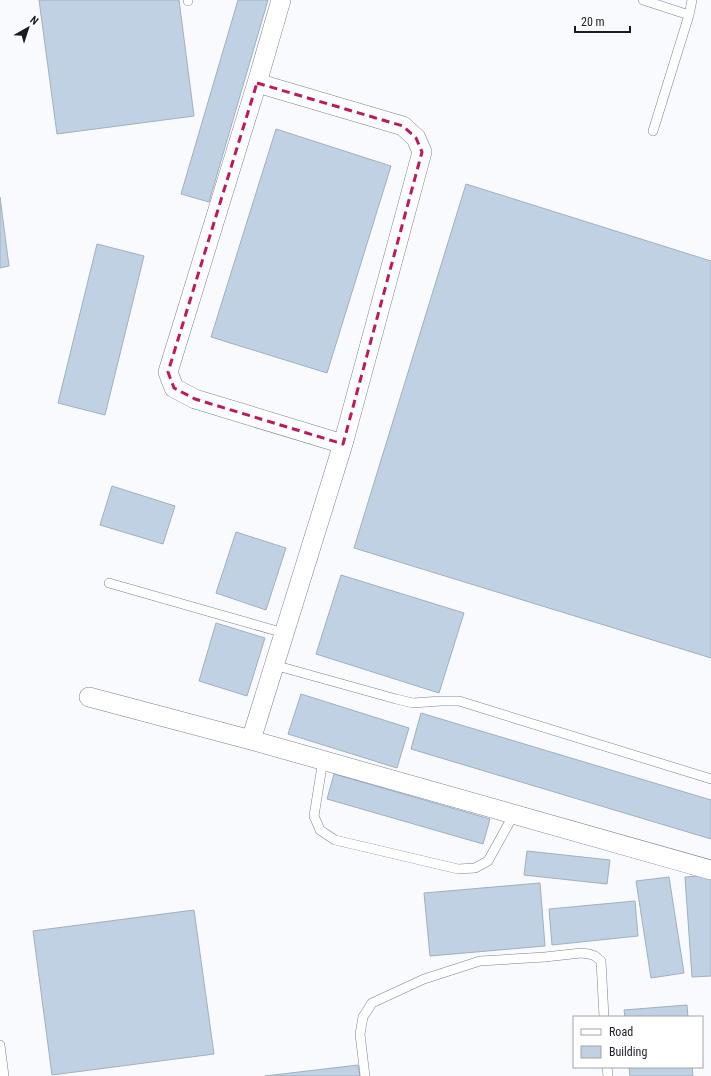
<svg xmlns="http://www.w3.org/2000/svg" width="711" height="1076" font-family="'Roboto Condensed',sans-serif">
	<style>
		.building { fill: #bfd1e3; stroke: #9eb0c1 }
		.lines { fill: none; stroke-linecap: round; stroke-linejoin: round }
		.service-casing { stroke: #7c8297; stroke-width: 10 }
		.minor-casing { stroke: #7c8297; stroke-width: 20 }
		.service { stroke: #fff; stroke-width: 9 }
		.minor { stroke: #fff; stroke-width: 19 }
		.marked { fill: none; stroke: #c2185b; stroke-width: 3; stroke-dasharray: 8 5; stroke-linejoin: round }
	</style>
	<rect width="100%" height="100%" fill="#f8fafe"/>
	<path class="building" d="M39,0H179L194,116L57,134Z
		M238,0H268L209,202L181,194Z
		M276,129L391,166L327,373L211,337Z
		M466,184L711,261V658L354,548Z
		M0,197L9,266L0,268Z
		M97,244L144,256L105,415L58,403Z
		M112,486L175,506L163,544L100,525Z
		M236,532L286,548L266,610L216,593Z
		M341,575L464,613L439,693L316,654Z
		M216,623L265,638L247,696L199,681Z
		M301,694L409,728L397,768L288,734Z
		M421,713L711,800V839L411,749Z
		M334,774L490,819L483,844L327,799Z
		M527,851L610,860L607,884L524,875Z
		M711,875V976L692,977L685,877Z
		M669,877L684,973L651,978L636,881Z
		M540,883L545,946L430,956L424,893Z
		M635,901L638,936L552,945L549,909Z
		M194,910L214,1054L52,1075L33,931Z
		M687,1005L688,1017H625L624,1010Z
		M358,1065L360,1076H265Z
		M629,1067H692L693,1076H630Z"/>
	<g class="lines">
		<defs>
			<path id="service" d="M188,0V1
				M643,0L689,15
				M653,131L689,15L692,0
				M109,583L284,633
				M274,665L396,699L413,703L441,701H459L711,779
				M323,760L314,816L320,830L335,840L458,869L475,868L488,861L514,814
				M0,1045L4,1076
				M607,1067L608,1076
				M365,1076L360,1034L363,1017L372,1003L424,979L480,961L545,957L581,953L589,954L595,956L601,961L604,1017"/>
			<path id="minor" d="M281,0L257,83L168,372L174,388L195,399L343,444
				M89,697L251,740L711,870
				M251,740L343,444L422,152L416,138L403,126L257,83"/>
		</defs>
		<use href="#service" class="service-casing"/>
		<use href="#minor" class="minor-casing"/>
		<use href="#service" class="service"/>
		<use href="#minor" class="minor"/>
	</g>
	<path class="marked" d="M257,83L403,126L416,138L422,152L343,444L195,399L174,388L168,372Z"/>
	<rect x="573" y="1016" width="130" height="52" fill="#ffffff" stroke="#a3a4a7"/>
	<rect x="581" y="1029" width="20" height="6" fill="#ffffff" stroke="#a3a4a7"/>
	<text x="609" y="1036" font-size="12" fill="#1a1c24">Road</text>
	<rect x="581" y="1046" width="20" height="12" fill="#bfd1e3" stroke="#a3a4a7"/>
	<text x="609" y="1056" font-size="12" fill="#1a1c24">Building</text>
	<g transform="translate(28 28) rotate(39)" stroke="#ffffff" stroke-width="3" paint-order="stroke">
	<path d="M0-3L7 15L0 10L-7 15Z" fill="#1a1c24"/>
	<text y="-6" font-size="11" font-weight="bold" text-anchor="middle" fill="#1a1c24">N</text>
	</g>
	<path d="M575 26v6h55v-6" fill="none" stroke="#1a1c24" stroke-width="2"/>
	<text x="581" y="26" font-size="12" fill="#1a1c24" stroke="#ffffff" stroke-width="3" paint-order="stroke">20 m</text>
</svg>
